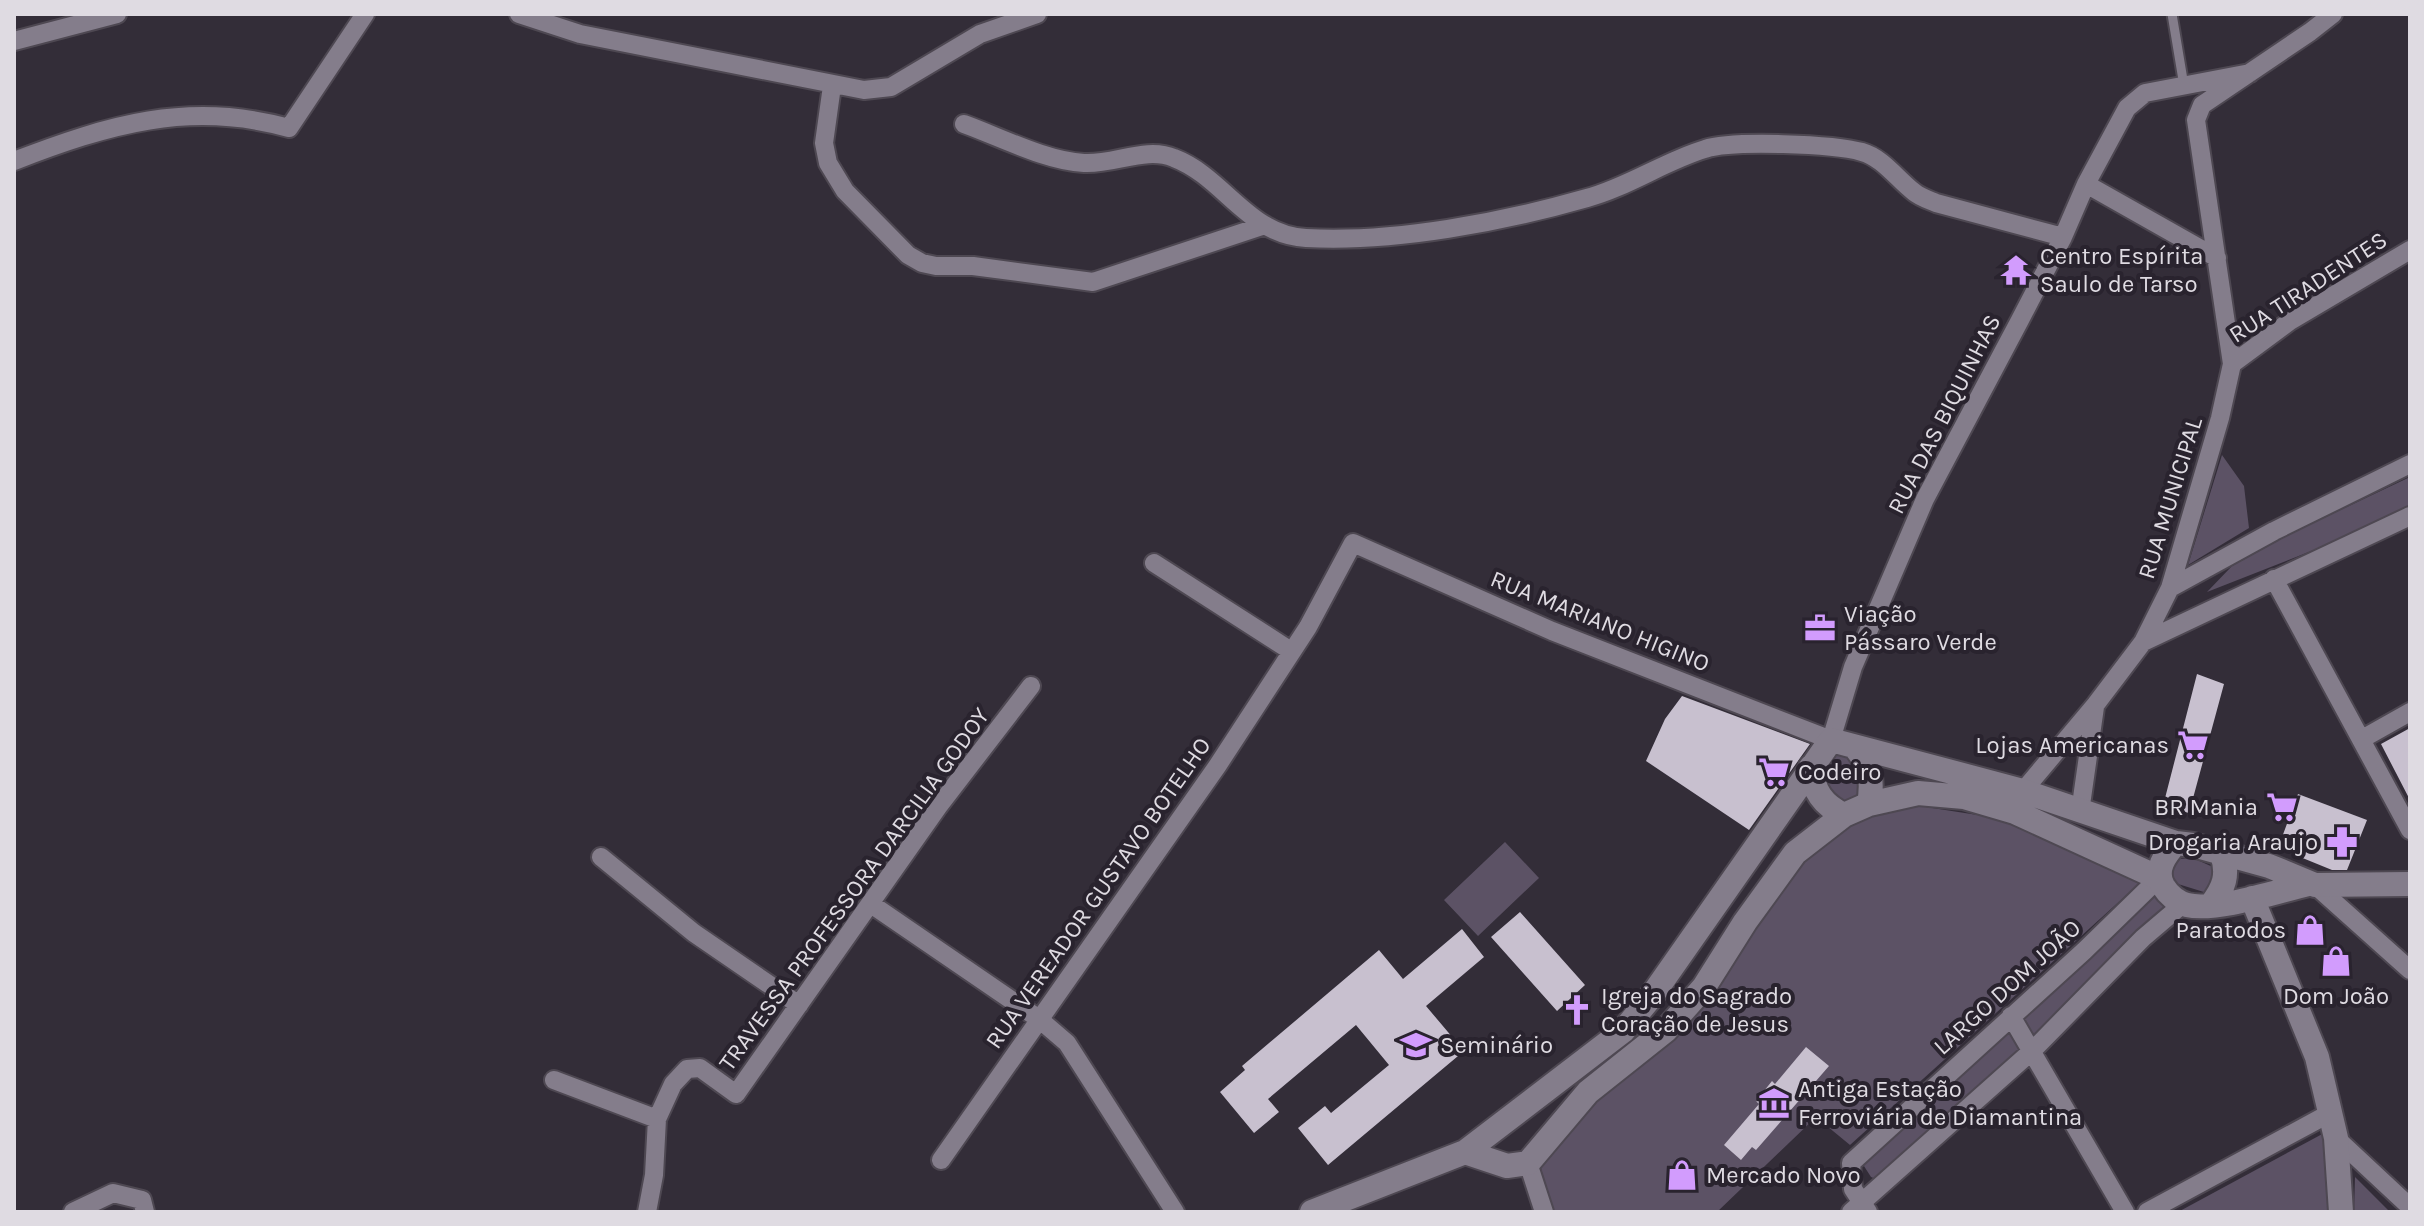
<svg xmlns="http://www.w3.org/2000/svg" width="2424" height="1226" font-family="Karla,sans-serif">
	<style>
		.green { fill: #5c5265 }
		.building { fill: #c8c0cf }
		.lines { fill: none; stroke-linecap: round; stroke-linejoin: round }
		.lane-casing { stroke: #4e4852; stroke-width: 13 }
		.street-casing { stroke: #4e4852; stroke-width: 22 }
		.secondary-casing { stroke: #4e4852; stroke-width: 28 }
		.lane { stroke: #847d8b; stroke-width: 9 }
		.street { stroke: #847d8b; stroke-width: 18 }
		.secondary { stroke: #847d8b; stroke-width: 24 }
		.labels { text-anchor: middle; stroke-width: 8; stroke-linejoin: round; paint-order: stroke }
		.poi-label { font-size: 24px; fill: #dfdbe2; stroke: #29232e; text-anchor: start }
		.street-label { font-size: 24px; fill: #dfdbe2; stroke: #29232e }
	</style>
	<rect width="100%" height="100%" fill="#332d38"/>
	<path class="green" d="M2222,455L2244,486L2249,528L2188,565Z
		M2410,477V509L2357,533L2207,592L2232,566L2294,532Z
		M1833,744L1854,750L1865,801L1845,810L1817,786Z
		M1913,805L2010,820L2143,880L1850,1145L1816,1117L1717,1212H1554L1539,1162L1581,1109L1663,1044L1799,859L1859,815Z
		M1505,842L1539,878L1478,936L1444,900Z
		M2193,858L2215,868L2207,893L2178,884L2168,873L2179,859Z
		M2156,892L2167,906L2040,1030L1878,1180L1871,1177L1862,1163Z
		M2326,1132L2331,1212H2178Z
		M2355,1177L2390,1212H2354Z"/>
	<path class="building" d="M2197,674L2224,684L2189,813L2163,806Z
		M1682,696L1810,744L1749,830L1646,761L1665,719Z
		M2410,728V800L2381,744Z
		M2298,794L2367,820L2347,870H2332L2278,848Z
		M1520,912L1585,985L1557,1011L1491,937Z
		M1462,929L1484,957L1426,1006L1464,1051L1328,1165L1298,1128L1325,1106L1331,1113L1389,1065L1356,1025L1268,1099L1279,1112L1254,1133L1220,1092L1245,1070L1242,1066L1379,950L1403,979Z
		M1806,1047L1829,1066L1756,1150L1752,1147L1741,1160L1724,1145L1759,1104L1756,1101L1772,1081L1775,1084Z"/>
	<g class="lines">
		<defs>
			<path id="lane" d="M2172,14L2184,86"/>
			<path id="street" d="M519,14L580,34L864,90L891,87L980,34L1037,14
				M14,41L117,14
				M832,86L824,143L828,163L845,191L908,255L922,263L936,266H973L1093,282L1262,226
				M964,124C1000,137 1046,161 1084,163C1114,165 1146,146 1174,158C1224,177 1248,235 1306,238C1394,243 1503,222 1587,198C1628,187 1665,161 1705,149C1732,140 1834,144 1862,152C1883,158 1897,179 1914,192C1920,197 1929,200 1936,203L2063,237
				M14,161C107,125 189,100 289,128L365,14
				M2086,184L2217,258
				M2232,364L2290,321L2410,250
				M1154,563L1291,651
				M2274,579L2410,830
				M2170,588L2274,531L2410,464
				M2143,642L2170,588L2220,418L2232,364L2196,120L2202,105L2310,32L2333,14
				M2362,739L2410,712
				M2023,791L2096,704L2143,642L2410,516
				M2080,812L2095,707
				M601,857L694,933L799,1005
				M2315,885L2410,970
				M871,904L1039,1019L1067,1043L1175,1212
				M2011,1016L2125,1212
				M554,1080L657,1119L673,1084L687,1069L700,1068L736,1094L938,807L1031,686
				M2336,1138L2410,1207
				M941,1160L1218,765L1308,627L1353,543L1552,631L1831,740L1853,667L1925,499L2020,320L2063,237L2086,184L2127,108L2145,93L2250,73
				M1528,1163L1544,1212
				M73,1212L113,1193L142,1200L145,1212
				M647,1212L654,1175L657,1119
				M1851,1212L2033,1050L2143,938L2183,904
				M1868,1212L1853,1189L1851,1163L2084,951L2159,878
				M2147,1212L2332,1112"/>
			<path id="secondary" d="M1855,747C1871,766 1873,781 1869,804
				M1811,767C1813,791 1823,805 1844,815
				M2176,843C2165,855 2154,870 2163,886C2168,894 2177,902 2187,905C2216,912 2278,891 2308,884
				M2252,898L2317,1057L2336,1138L2341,1212
				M2211,905C2224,888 2229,875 2222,854
				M1465,1152L1507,1166L1528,1163L1588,1092L1666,1030L1704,987L1745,922L1795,853L1844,815L1869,804L1918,793L1964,797L2015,812L2159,878
				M1312,1212L1465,1152L1623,1031L1651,997L1831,740L2023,791L2176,843L2193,845L2269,866L2315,885L2410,884"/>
		</defs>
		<use href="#lane" class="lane-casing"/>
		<use href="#street" class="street-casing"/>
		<use href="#secondary" class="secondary-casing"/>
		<use href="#lane" class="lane"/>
		<use href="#street" class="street"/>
		<use href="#secondary" class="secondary"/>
	</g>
	<defs>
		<symbol id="temple-bare" viewBox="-9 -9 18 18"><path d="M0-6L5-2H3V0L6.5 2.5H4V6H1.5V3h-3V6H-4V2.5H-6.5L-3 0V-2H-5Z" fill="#d29cfd" stroke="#29232e" stroke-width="2.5" paint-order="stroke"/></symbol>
		<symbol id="office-bare" viewBox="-9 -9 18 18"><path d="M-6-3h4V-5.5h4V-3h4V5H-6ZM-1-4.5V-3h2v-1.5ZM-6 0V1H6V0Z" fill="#d29cfd" stroke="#29232e" stroke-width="2.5" paint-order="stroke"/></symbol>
		<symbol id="supermarket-bare" viewBox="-9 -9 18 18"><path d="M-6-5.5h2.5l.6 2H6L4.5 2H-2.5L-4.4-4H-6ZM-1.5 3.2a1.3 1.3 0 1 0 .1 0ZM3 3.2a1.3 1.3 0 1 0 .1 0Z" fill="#d29cfd" stroke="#29232e" stroke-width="2.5" paint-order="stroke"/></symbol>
		<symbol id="pharmacy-bare" viewBox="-9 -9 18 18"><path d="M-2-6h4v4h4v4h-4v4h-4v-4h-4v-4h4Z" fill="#d29cfd" stroke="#29232e" stroke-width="2.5" paint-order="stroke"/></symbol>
		<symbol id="shop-bare" viewBox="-9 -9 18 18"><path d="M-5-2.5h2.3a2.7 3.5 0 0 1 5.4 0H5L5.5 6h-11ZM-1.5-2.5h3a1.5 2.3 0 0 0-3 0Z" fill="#d29cfd" stroke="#29232e" stroke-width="2.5" paint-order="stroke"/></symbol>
		<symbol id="church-bare" viewBox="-9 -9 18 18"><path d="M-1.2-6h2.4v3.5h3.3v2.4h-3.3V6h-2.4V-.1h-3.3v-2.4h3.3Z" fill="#d29cfd" stroke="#29232e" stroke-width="2.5" paint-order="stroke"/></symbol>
		<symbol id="school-bare" viewBox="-9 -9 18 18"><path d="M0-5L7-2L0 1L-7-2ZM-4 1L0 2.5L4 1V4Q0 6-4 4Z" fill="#d29cfd" stroke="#29232e" stroke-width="2.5" paint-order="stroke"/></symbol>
		<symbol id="museum-bare" viewBox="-9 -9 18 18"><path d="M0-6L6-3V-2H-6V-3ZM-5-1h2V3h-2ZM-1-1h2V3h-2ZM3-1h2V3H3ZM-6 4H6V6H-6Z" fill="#d29cfd" stroke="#29232e" stroke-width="2.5" paint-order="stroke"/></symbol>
	</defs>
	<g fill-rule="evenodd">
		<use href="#temple-bare" x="1994" y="248" width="44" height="44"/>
		<use href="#office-bare" x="1798" y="606" width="44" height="44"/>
		<use href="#supermarket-bare" x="2171" y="723" width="44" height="44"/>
		<use href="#supermarket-bare" x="1752" y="750" width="44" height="44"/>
		<use href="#supermarket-bare" x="2260" y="785" width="44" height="44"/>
		<use href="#pharmacy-bare" x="2320" y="820" width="44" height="44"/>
		<use href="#shop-bare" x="2288" y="908" width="44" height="44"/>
		<use href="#shop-bare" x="2314" y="939" width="44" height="44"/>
		<use href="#church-bare" x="1555" y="988" width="44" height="44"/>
		<use href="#school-bare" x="1394" y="1023" width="44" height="44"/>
		<use href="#museum-bare" x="1752" y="1081" width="44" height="44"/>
		<use href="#shop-bare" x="1660" y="1153" width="44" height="44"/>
	</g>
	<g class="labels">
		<g class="poi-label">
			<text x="2040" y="264">Centro Espírita<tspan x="2040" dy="28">Saulo de Tarso</tspan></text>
			<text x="1844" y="622">Viação<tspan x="1844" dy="28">Pássaro Verde</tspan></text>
			<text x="2169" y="753" text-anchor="end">Lojas Americanas</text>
			<text x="1798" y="780">Codeiro</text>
			<text x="2258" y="815" text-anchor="end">BR Mania</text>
			<text x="2318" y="850" text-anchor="end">Drogaria Araujo</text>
			<text x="2286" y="938" text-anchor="end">Paratodos</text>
			<text x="1601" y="1004">Igreja do Sagrado<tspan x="1601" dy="28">Coração de Jesus</tspan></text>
			<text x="2336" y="1004" text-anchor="middle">Dom João</text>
			<text x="1440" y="1053">Seminário</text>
			<text x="1798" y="1097">Antiga Estação<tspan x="1798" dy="28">Ferroviária de Diamantina</tspan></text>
			<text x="1706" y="1183">Mercado Novo</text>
		</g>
		<g class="street-label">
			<text transform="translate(2308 287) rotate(-33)" y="8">RUA TIRADENTES</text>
			<text transform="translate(1944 414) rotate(-63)" y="8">RUA DAS BIQUINHAS</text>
			<text transform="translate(2170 498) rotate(-73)" y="8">RUA MUNICIPAL</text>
			<text transform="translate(1600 621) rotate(22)" y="8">RUA MARIANO HIGINO</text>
			<text transform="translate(854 889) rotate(-54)" y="8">TRAVESSA PROFESSORA DARCILIA GODOY</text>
			<text transform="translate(1098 893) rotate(-55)" y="8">RUA VEREADOR GUSTAVO BOTELHO</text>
			<text transform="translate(2007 987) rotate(-42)" y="8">LARGO DOM JOÃO</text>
		</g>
	</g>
	<rect width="2424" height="1226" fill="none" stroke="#dfdbe2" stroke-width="32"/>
</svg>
